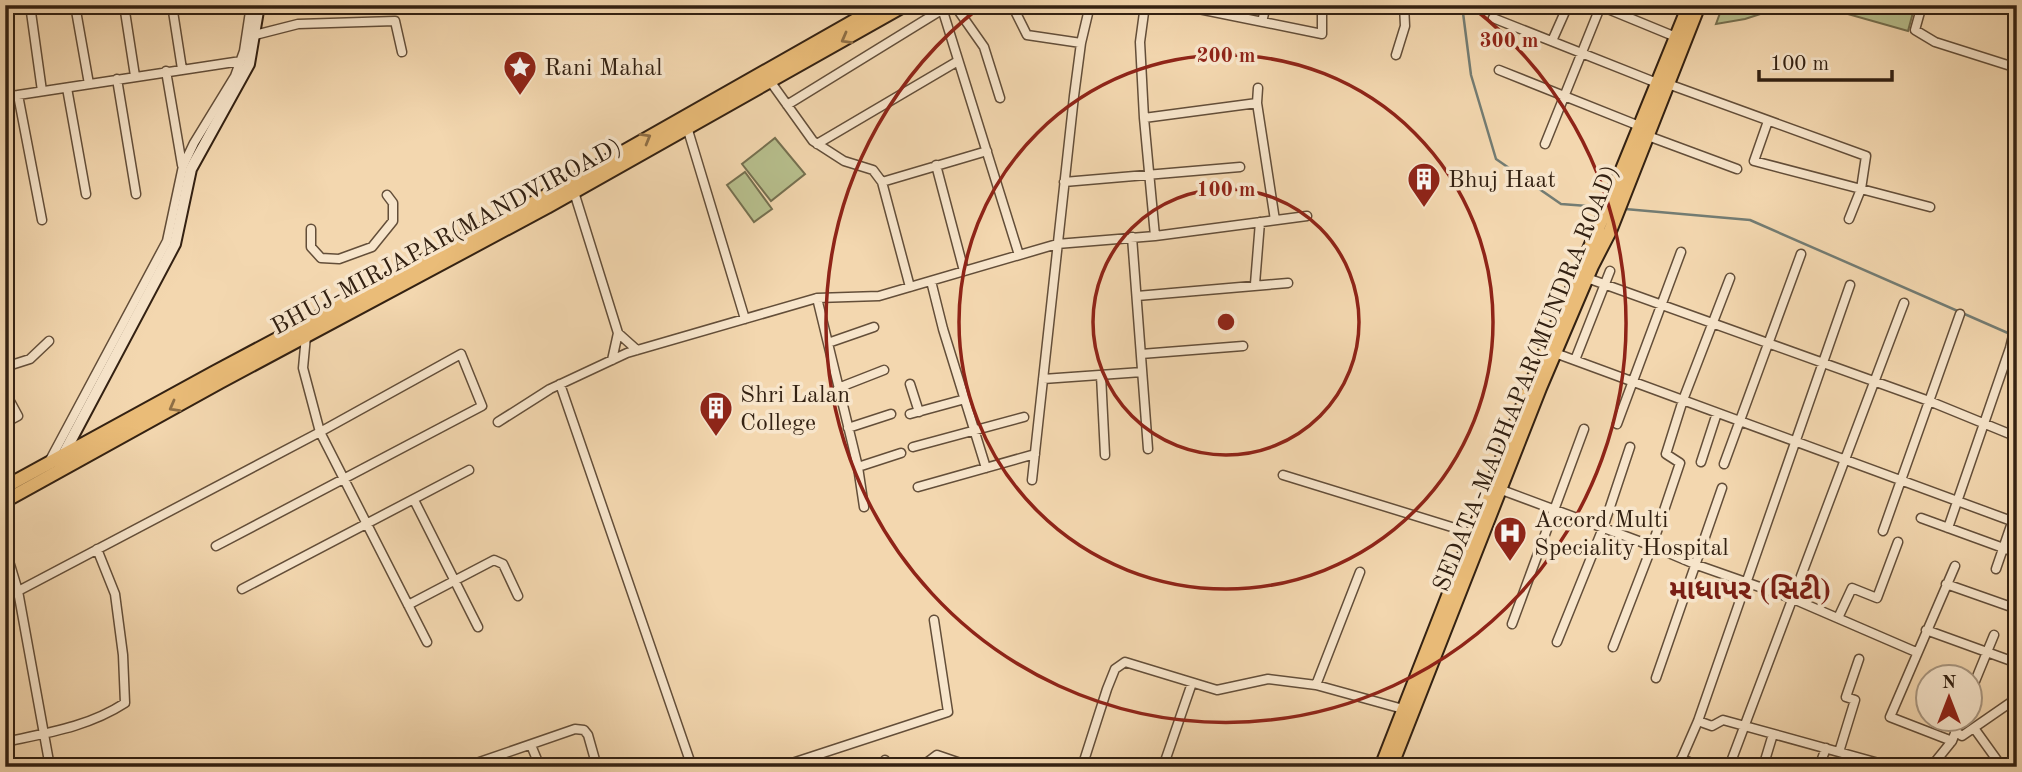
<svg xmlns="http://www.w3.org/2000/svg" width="2022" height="772" font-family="'Old Standard TT','Noto Sans Gujarati',serif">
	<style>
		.green { fill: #b7bf8d; stroke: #757050; stroke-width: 2 }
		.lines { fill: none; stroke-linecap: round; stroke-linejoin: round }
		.stream { stroke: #737c73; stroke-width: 2.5 }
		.minor-casing { stroke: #634e39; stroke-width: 11 }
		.secondary-casing { stroke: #332112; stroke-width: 14 }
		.primary-casing { stroke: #332112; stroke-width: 16 }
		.minor { stroke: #f7e5cb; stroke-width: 8 }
		.secondary { stroke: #f7e5cb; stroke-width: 10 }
		.primary { stroke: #eabc78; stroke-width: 12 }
		.oneway { stroke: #8e6e45 }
		.ring { fill: none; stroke: #8f2418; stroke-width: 3.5 }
		.labels { text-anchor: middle; stroke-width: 7; stroke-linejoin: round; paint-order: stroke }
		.poi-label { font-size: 24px; fill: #332112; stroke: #f7e5cb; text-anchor: start }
		.street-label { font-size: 24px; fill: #332112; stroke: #f7e5cb }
		.quarter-label { font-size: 28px; font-weight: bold; fill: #7a1f14; stroke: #f7e5cb }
		.centre { fill: #8f2418; stroke: #f7e5cb; stroke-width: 3.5 }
		.ring-label { font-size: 21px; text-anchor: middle; font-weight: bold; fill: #8f2418; stroke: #f7e5cb; stroke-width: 7; stroke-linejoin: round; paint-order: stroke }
	</style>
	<rect width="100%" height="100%" fill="#f3d7af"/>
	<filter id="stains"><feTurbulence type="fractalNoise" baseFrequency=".00286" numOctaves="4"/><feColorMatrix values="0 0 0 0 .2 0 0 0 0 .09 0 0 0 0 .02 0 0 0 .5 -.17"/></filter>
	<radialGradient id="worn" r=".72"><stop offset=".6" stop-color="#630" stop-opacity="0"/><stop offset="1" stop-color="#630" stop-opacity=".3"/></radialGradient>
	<path class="green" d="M1723,5H1788L1745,19L1716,24Z
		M1816,5H1915L1908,31Z
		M775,138L805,174L771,201L742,164Z
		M745,172L772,209L754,222L727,185Z"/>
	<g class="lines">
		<path class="stream" d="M1462,5L1471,75L1496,159L1561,204L1601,207
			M1625,209L1750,220L2017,337"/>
		<defs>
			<path id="minor" d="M30,5L42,91
				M75,5L89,84
				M124,5L135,76
				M172,5L182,69
				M941,5L1019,255
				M967,5L958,10L984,47L1000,98
				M1012,5L1027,35L1081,43
				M1145,5L1140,42L1144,118L1155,236
				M1179,5L1322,34V5
				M1598,5L1671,35
				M1922,5L1915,30L1935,42L2017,68
				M1493,18L1652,81
				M1262,22L1266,5
				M255,35L298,24L395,21L402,52
				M1552,41L1568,5
				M1396,55L1405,26L1404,5
				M2012,66L2017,54
				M1499,70L1642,127
				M166,71L182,165
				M117,79L136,194
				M770,81L813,141L844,161L873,170L882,182L910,287
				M1668,84L1866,156L1861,189L1849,219
				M67,88L86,194
				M1258,88L1257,103L1275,220
				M18,95L42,220
				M5,97L241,61
				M787,105L943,9
				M1144,118L1257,103
				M1768,121L1754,161L1930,207
				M687,127L745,319
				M1648,136L1737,169
				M817,144L958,61
				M1545,144L1601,5
				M936,165L964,271
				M882,182L987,151
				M1064,182L1240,167
				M574,192L618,333L612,360
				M311,229V247L321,258L339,259L372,247L393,221V203L387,195
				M1132,237L1148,449
				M1587,278L1929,401L2017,437
				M931,281L943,329L986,468
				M1255,284L1260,222
				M1137,296L1288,283
				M817,298L858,467L864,507
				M618,333L637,350
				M306,336L303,368L320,432L427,642
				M828,343L874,327
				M1555,353L2017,523
				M1141,354L1243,346
				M1575,360L1610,271
				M5,367L30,359L49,341
				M1101,375L1105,455
				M1043,379L1142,372
				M560,384L692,767
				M910,384L919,412
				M838,388L884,370
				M5,392L18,416L5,423
				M910,414L965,399
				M498,422L550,389L627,353L817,298L879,296L1057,244L1155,236L1307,216
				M1617,424L1681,252
				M848,428L891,414
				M913,447L1024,417
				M49,462L167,241L183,166L194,143L235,76L244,51L251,5
				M1701,462L1717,413
				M1724,464L1801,254
				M858,467L901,453
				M1283,475L1471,533
				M1032,480L1074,96L1081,43L1090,5
				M918,487L1035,454
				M1499,489L1652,546L1697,565L1791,598L1916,652
				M414,500L478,627
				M1921,518L2017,553
				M1948,528L2010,348L2017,319
				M1883,531L1960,314
				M5,548L18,591L50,767
				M1996,569L2017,508
				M1946,584L2017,609
				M242,589L469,470
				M5,598L320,432L461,354L482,406L216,546
				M408,605L494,560L503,564L518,596
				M1838,618L1852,588L1877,598L1898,542
				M1512,624L1584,429
				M1926,630L2017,663
				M1557,642L1603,528L1630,447
				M1613,647L1652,546L1680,463L1666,454L1683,400L1730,278
				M1656,678L1722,488
				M1316,685L1360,572
				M1969,696L1994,635
				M1698,721L1712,726L1723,720L1893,767
				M1974,728L2002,767
				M1955,731L1962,736L2017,698
				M1952,741L1890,717L1955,566
				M5,742C47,733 88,727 125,703L123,655L115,594L97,549
				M531,745L540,767
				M1839,752L1855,700L1846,697L1859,659
				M1681,759L1702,767
				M465,767L575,729L584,730L588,735L597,767
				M780,767L948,712L934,620
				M883,767L885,760
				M921,767L937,755L972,767
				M1082,767L1107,689L1115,669L1125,662L1217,690L1268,679L1316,685L1403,709
				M1163,767L1192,683
				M1678,767L1698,721L1850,285
				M1729,767L1904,303
				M1763,767L1773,734
				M1819,767L1826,748
				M1931,767L1952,741L1960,720
				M2004,767L2017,759"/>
			<path id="secondary" d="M62,457L175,244L191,169L249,64L259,5"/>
			<path id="primary" d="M5,487L215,372L542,198L882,5
				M5,501L220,382L547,207L905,5
				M1381,767L1531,384L1599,226L1689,5
				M1391,767L1540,388L1592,266L1610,231L1699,5"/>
		</defs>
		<use href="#minor" class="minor-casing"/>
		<use href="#secondary" class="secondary-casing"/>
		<use href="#primary" class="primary-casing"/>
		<use href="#minor" class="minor"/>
		<use href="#secondary" class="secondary"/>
		<use href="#primary" class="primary"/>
	</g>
	<defs><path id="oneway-chevron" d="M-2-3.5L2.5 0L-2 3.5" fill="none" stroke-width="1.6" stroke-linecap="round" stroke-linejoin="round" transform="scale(1.75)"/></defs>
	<g class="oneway">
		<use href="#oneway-chevron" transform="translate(846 39) rotate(151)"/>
		<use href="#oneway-chevron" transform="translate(646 138) rotate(-30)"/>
		<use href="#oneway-chevron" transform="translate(174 407) rotate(151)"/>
	</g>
	<g class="ring">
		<circle cx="1226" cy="322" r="133"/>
		<circle cx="1226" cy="322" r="267"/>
		<path d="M1472 7A400 400 0 1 1 980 7"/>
	</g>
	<defs>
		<symbol id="sight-pin" viewBox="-11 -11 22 30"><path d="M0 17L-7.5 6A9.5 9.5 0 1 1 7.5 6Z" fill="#8f2418" stroke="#f7e5cb"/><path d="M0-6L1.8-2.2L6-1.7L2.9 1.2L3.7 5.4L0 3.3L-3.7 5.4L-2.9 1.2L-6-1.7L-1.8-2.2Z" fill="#fff"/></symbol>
		<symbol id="building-pin" viewBox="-11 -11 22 30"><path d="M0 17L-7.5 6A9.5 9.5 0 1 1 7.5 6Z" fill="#8f2418" stroke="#f7e5cb"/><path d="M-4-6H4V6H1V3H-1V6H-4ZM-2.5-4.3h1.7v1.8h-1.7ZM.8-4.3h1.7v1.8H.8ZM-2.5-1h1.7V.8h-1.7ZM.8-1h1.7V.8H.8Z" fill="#fff"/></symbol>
		<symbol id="hospital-pin" viewBox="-11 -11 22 30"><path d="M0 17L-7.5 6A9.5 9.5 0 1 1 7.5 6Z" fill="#8f2418" stroke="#f7e5cb"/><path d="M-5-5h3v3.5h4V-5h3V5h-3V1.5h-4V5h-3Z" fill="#fff"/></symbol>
	</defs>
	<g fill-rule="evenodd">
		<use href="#sight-pin" x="501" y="48" width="38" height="52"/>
		<use href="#building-pin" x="1405" y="160" width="38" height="52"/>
		<use href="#building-pin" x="697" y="389" width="38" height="52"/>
		<use href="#hospital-pin" x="1491" y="514" width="38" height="52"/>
	</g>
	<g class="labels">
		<g class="poi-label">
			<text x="544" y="75">Rani Mahal</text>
			<text x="1448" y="187">Bhuj Haat</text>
			<text x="740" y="402">Shri Lalan<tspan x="740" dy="28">College</tspan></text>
			<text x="1534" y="527">Accord Multi<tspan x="1534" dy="28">Speciality Hospital</tspan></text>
		</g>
		<g class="street-label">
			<text transform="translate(446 236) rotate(-28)" y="8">BHUJ-MIRJAPAR(MANDVIROAD)</text>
			<text transform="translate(1525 378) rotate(-68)" y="8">SEDATA-MADHAPAR(MUNDRA ROAD)</text>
		</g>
		<g class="quarter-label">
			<text x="1750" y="599">માધાપર (સિટી)</text>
		</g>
	</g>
	<circle cx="1226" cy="322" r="10" class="centre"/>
	<g class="ring-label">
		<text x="1509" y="47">300 m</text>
		<text x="1226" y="62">200 m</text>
		<text x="1226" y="196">100 m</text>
	</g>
	<rect width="2022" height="772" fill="none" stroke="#f3d7af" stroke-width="28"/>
	<rect x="7" y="7" width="2008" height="758" fill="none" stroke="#332112" stroke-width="3.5"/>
	<rect x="14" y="14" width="1994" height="744" fill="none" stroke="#332112" stroke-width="2"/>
	<g transform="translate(1949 698)"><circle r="33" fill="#f7e5cb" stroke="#a99781" stroke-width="2"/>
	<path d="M0-5L12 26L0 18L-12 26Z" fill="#8f2418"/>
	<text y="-10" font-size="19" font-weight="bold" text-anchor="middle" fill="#332112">N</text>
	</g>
	<path d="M1759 70v10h133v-10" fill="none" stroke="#332112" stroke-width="3.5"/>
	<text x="1770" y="70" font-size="21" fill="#332112" stroke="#f7e5cb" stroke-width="5" paint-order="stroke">100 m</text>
	<rect width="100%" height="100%" filter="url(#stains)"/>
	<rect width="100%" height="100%" fill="url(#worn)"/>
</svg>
